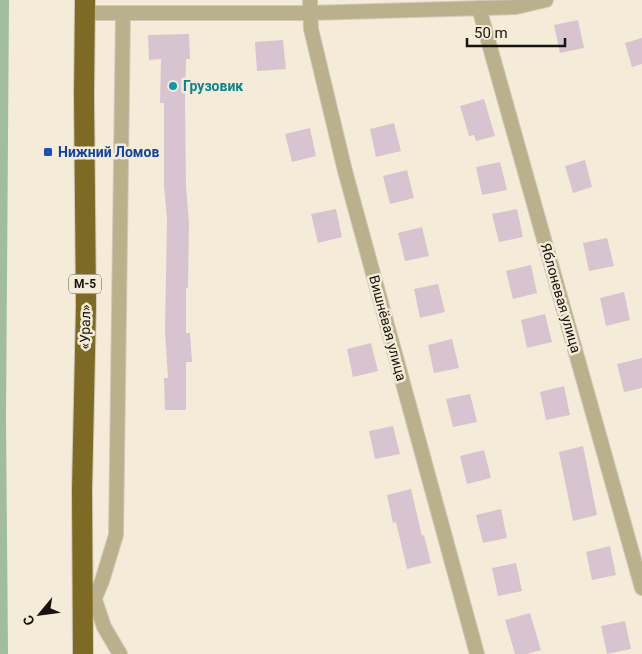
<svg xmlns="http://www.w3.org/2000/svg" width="642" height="654" font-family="Roboto,sans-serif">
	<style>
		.forest { fill: #a1bd9e }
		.building { fill: #d7c4d0 }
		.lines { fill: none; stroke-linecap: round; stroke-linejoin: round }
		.minor-casing { stroke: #d1c9b8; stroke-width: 16 }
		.highway-casing { stroke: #d1c9b8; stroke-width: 22 }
		.minor { stroke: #bab08c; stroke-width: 14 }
		.highway { stroke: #7c6a25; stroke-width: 20 }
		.culture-dot { fill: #0f9aa8; stroke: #f4ecd8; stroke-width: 2 }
		.transit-dot { fill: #1a4fb4; stroke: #f4ecd8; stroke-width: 2 }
		.labels { text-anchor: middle; stroke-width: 5; stroke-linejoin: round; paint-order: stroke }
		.shield { fill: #f4ecd8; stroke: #59554a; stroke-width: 1 }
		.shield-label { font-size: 12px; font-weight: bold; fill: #17140d }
		.culture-label { font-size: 14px; font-weight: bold; fill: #0d838f; stroke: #f4ecd8; text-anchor: start }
		.transit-label { font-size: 14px; font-weight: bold; fill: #164399; stroke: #f4ecd8; text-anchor: start }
		.street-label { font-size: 14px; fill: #17140d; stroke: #f4ecd8 }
	</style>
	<rect width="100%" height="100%" fill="#f4ecd8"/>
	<path class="forest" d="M0,0H9L6,418L8,654H0Z"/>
	<path class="building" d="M578,20L584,48L560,53L554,25Z
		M189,34L190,59H186L185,103L186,186L189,222L188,288H186V333H190L192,362H186V410H165L164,378H168L165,332L167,219L164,185V103H160L161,59L149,60L148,35Z
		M642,38V64L632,67L625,43Z
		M283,40L286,69L257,71L255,42Z
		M484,99L495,136L476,141L474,135L469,136L460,106Z
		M394,123L401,151L376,157L370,129Z
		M310,128L316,156L292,162L285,134Z
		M585,160L592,187L573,193L565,166Z
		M500,162L507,190L482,195L476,167Z
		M407,170L414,198L390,204L383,176Z
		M336,209L342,237L318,243L311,214Z
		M517,209L523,237L499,242L492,214Z
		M422,227L429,256L405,261L398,233Z
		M607,238L614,266L589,271L583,243Z
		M531,265L537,293L513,299L506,271Z
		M438,284L445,312L420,318L414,289Z
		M624,292L630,320L606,326L600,298Z
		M545,314L552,342L527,348L521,320Z
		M452,339L459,368L434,373L428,345Z
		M371,343L378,371L353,377L347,349Z
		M642,358V388L624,392L617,364Z
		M564,386L570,415L546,420L540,392Z
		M470,394L477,422L453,427L446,399Z
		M393,426L400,454L375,459L369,431Z
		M583,446L597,515L573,521L559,452Z
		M484,450L491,478L467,484L460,456Z
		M411,489L422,536L424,535L431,563L407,569L396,522L393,523L387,495Z
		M501,509L507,538L483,543L476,515Z
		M610,546L616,575L592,580L586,552Z
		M516,563L522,591L498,596L492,568Z
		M530,613L541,650L527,654H515L505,620Z
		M625,621L631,649L607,654L601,626Z"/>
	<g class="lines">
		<defs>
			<path id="minor" d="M310,0L311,29L345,171L477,654
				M479,8L642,588
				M85,13H310L516,7L546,0
				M92,591L104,627L120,654
				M94,600L102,581L116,535L123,13"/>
			<path id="highway" d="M83,654L82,490L86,306L84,95L85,0"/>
		</defs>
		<use href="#minor" class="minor-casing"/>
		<use href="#highway" class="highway-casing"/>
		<use href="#minor" class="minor"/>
		<use href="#highway" class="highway"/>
	</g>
	<circle class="culture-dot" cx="173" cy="86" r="5"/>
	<rect class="transit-dot" x="43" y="147" width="10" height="10" rx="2.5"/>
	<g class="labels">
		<rect class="shield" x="69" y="274.5" width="32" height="19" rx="4"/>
		<g class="shield-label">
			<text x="85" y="288">М-5</text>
		</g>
		<g class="culture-label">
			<text x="183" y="91">Грузовик</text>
		</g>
		<g class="transit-label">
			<text x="58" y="157">Нижний Ломов</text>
		</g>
		<g class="street-label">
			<text transform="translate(561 298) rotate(74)" y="5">Яблоневая улица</text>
			<text transform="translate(85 327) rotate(-89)" y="5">«Урал»</text>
			<text transform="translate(388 328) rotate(75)" y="5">Вишнёвая улица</text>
		</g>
	</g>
	<g transform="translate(40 614) rotate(241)" stroke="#f4ecd8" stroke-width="4" paint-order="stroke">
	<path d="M0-4L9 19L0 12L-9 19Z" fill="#17140d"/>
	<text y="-8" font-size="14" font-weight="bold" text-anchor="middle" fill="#17140d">С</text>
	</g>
	<path d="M467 38v8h98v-8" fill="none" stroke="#17140d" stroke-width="2.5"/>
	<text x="474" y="38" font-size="15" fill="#17140d" stroke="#f4ecd8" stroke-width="4" paint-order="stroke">50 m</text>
</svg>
